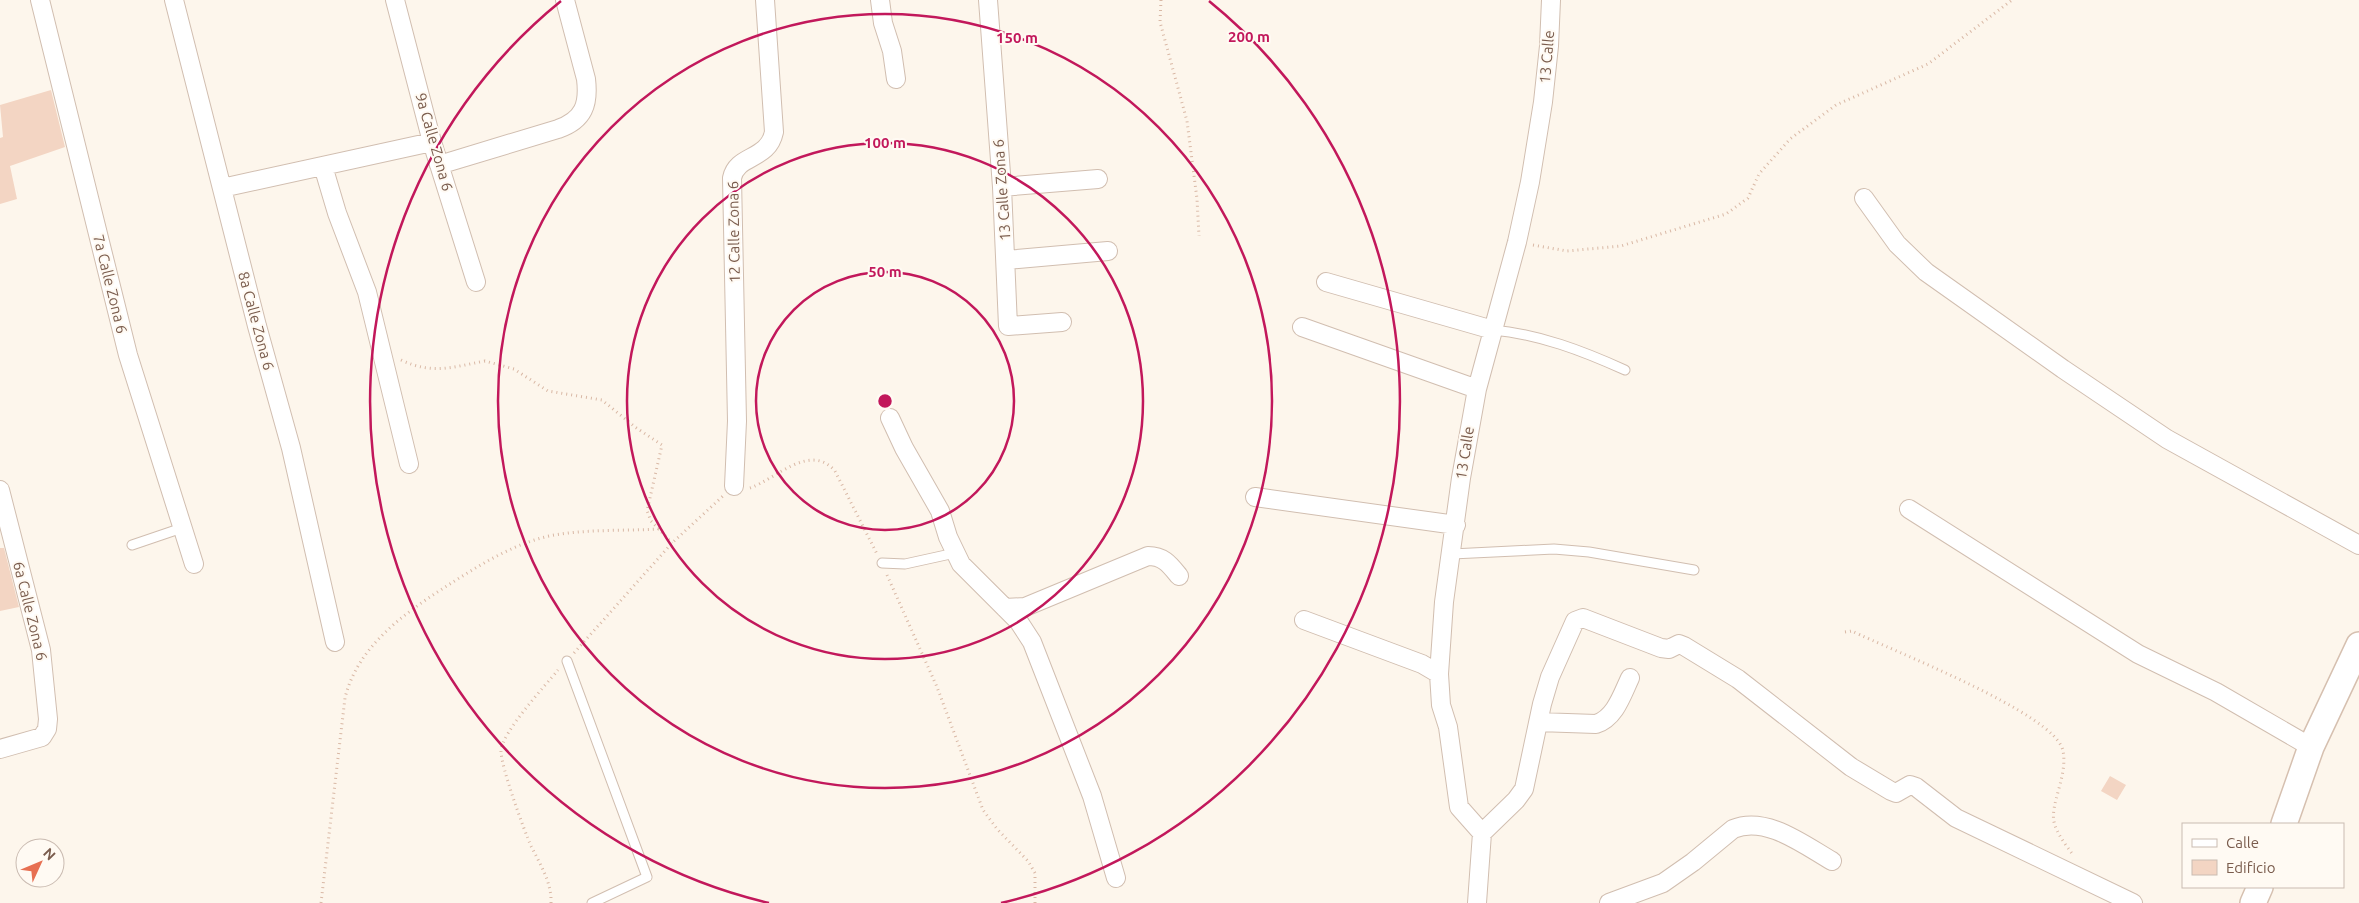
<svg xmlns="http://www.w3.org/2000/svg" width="2359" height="903" font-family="Ubuntu,sans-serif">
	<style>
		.building { fill: #f3d5c3 }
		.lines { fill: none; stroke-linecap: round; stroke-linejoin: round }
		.lane-casing { stroke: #d1beb0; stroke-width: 11 }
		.street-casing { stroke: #d1beb0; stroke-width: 20 }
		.secondary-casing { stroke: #d6c0b0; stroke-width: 28 }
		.path { stroke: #d9b8a5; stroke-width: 3; stroke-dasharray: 1 4; stroke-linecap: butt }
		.lane { stroke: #fff; stroke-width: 9 }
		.street { stroke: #fff; stroke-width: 18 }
		.secondary { stroke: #fff; stroke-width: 25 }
		.ring { fill: none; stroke: #c2185b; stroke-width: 2.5 }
		.labels { text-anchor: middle; stroke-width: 4; stroke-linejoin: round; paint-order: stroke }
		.street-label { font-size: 15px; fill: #7a5c4d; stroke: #fffaf3 }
		.centre { fill: #c2185b; stroke: #fffaf3; stroke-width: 2.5 }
		.ring-label { font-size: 15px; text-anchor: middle; font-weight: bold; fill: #c2185b; stroke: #fffaf3; stroke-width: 4; stroke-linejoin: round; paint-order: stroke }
	</style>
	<rect width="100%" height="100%" fill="#fdf6ec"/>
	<path class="building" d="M51,90L65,147L10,166L17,199L0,204V138L3,137L0,105Z
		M0,548H4L19,607L0,611Z
		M2110,776L2126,785L2117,800L2101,791Z"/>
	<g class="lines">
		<defs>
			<path id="lane" d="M1493,330C1539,334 1583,351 1625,370
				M132,545L182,528
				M1452,554L1554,549L1589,552L1694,570
				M882,563L905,564L955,553
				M567,661L647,877L592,903"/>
			<path id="street" d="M40,0L128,355L194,564
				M174,0L257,326L291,448L335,642
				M395,0L432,142L476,282
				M880,0L883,23L892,51L896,79
				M988,0L1002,187L1008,326L1062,322
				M439,165L558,129C584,120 589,104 586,79L565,0
				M323,166L337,213L367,292L409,464
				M1002,187L1098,179
				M222,188L432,142
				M1864,198L1897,244L1926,272L2063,369L2167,439L2359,545
				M1006,260L1108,251
				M1326,282L1493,330
				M1302,327L1477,389
				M890,418L904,448L940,511L948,537L961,564L1019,622L1032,642L1092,796L1116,878
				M734,486L737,421L732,178C737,154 768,161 774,132L765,0
				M0,490L41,650L48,719L47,729L42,737L0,749
				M1255,497L1456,525
				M1909,509L2138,654L2216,692L2311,747
				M1005,608L1025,607L1148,556C1164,556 1170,565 1179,576
				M1304,620L1422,664L1439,674
				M1538,722L1596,724C1615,718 1622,695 1630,678
				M1482,833L1516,800L1524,789L1542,704L1550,677L1575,621L1583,618L1661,648L1669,649L1679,644L1684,646L1738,679L1851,767L1891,791L1896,793L1910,785L1916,787L1956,818L2133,903
				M1477,903L1482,833L1459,807L1448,727L1441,705L1439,674L1444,602L1461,478L1477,389L1517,242L1530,182L1543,102L1549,46L1551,0
				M1609,903L1663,883L1693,862L1733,829C1766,815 1804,845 1832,861"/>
			<path id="secondary" d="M2284,824L2311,747L2359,645
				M2253,903L2260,887"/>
		</defs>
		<use href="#lane" class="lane-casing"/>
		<use href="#street" class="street-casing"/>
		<use href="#secondary" class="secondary-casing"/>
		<path class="path" d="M1161,0L1160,22L1187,121L1197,199L1199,236
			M1533,245L1567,251L1621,246L1726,214L1748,198L1759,174L1790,139L1836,105L1928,64L2012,0
			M401,360C433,375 452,367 485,361L514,369L548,391L602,400L635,427L662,445L647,511L651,521L672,543
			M750,488C776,479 810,442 835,471L877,554
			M887,575L937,687L983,810L997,829L1028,861L1035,873V903
			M1845,632L1852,631C1888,649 2057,714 2063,751C2068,775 2050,804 2054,822C2057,834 2066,845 2073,855
			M574,653L672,543L723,496
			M321,903L345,698C358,644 409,610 453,582C483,563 514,544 549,536C585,529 623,531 659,529
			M551,903C552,883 540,864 531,846C524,830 501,767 501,751C502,732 545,686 558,670"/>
		<use href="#lane" class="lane"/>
		<use href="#street" class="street"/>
		<use href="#secondary" class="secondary"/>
	</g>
	<g class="ring">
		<circle cx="885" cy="401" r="129"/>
		<circle cx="885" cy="401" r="258"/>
		<circle cx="885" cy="401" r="387"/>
		<path d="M769 903A515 515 0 0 1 561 1M1209 1A515 515 0 0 1 1001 903"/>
	</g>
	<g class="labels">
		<g class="street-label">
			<text transform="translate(1547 57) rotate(-85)" y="5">13 Calle</text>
			<text transform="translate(434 142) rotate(74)" y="5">9a Calle Zona 6</text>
			<text transform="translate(1002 190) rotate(-94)" y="5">13 Calle Zona 6</text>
			<text transform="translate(734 232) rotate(-91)" y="5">12 Calle Zona 6</text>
			<text transform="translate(110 284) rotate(76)" y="5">7a Calle Zona 6</text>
			<text transform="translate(256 321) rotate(75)" y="5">8a Calle Zona 6</text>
			<text transform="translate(1465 453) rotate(-81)" y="5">13 Calle</text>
			<text transform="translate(30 611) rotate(76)" y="5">6a Calle Zona 6</text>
		</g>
	</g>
	<circle cx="885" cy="401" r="8" class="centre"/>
	<g class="ring-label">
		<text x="1249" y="42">200 m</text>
		<text x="1017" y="43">150 m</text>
		<text x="885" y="148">100 m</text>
		<text x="885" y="277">50 m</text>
	</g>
	<rect x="2182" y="823" width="162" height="65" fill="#fffaf3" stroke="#cabbb1"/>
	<rect x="2192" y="839" width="25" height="8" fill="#ffffff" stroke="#cabbb1"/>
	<text x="2226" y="848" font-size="15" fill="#7a5c4d">Calle</text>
	<rect x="2192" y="860" width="25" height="15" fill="#f3d5c3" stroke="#cabbb1"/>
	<text x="2226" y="873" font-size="15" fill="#7a5c4d">Edificio</text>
	<g transform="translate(40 863) rotate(46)"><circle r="24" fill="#fffaf3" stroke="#cabbb1"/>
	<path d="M0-4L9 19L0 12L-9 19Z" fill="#e76f51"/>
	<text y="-8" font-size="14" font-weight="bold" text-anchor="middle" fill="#7a5c4d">N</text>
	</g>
</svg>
